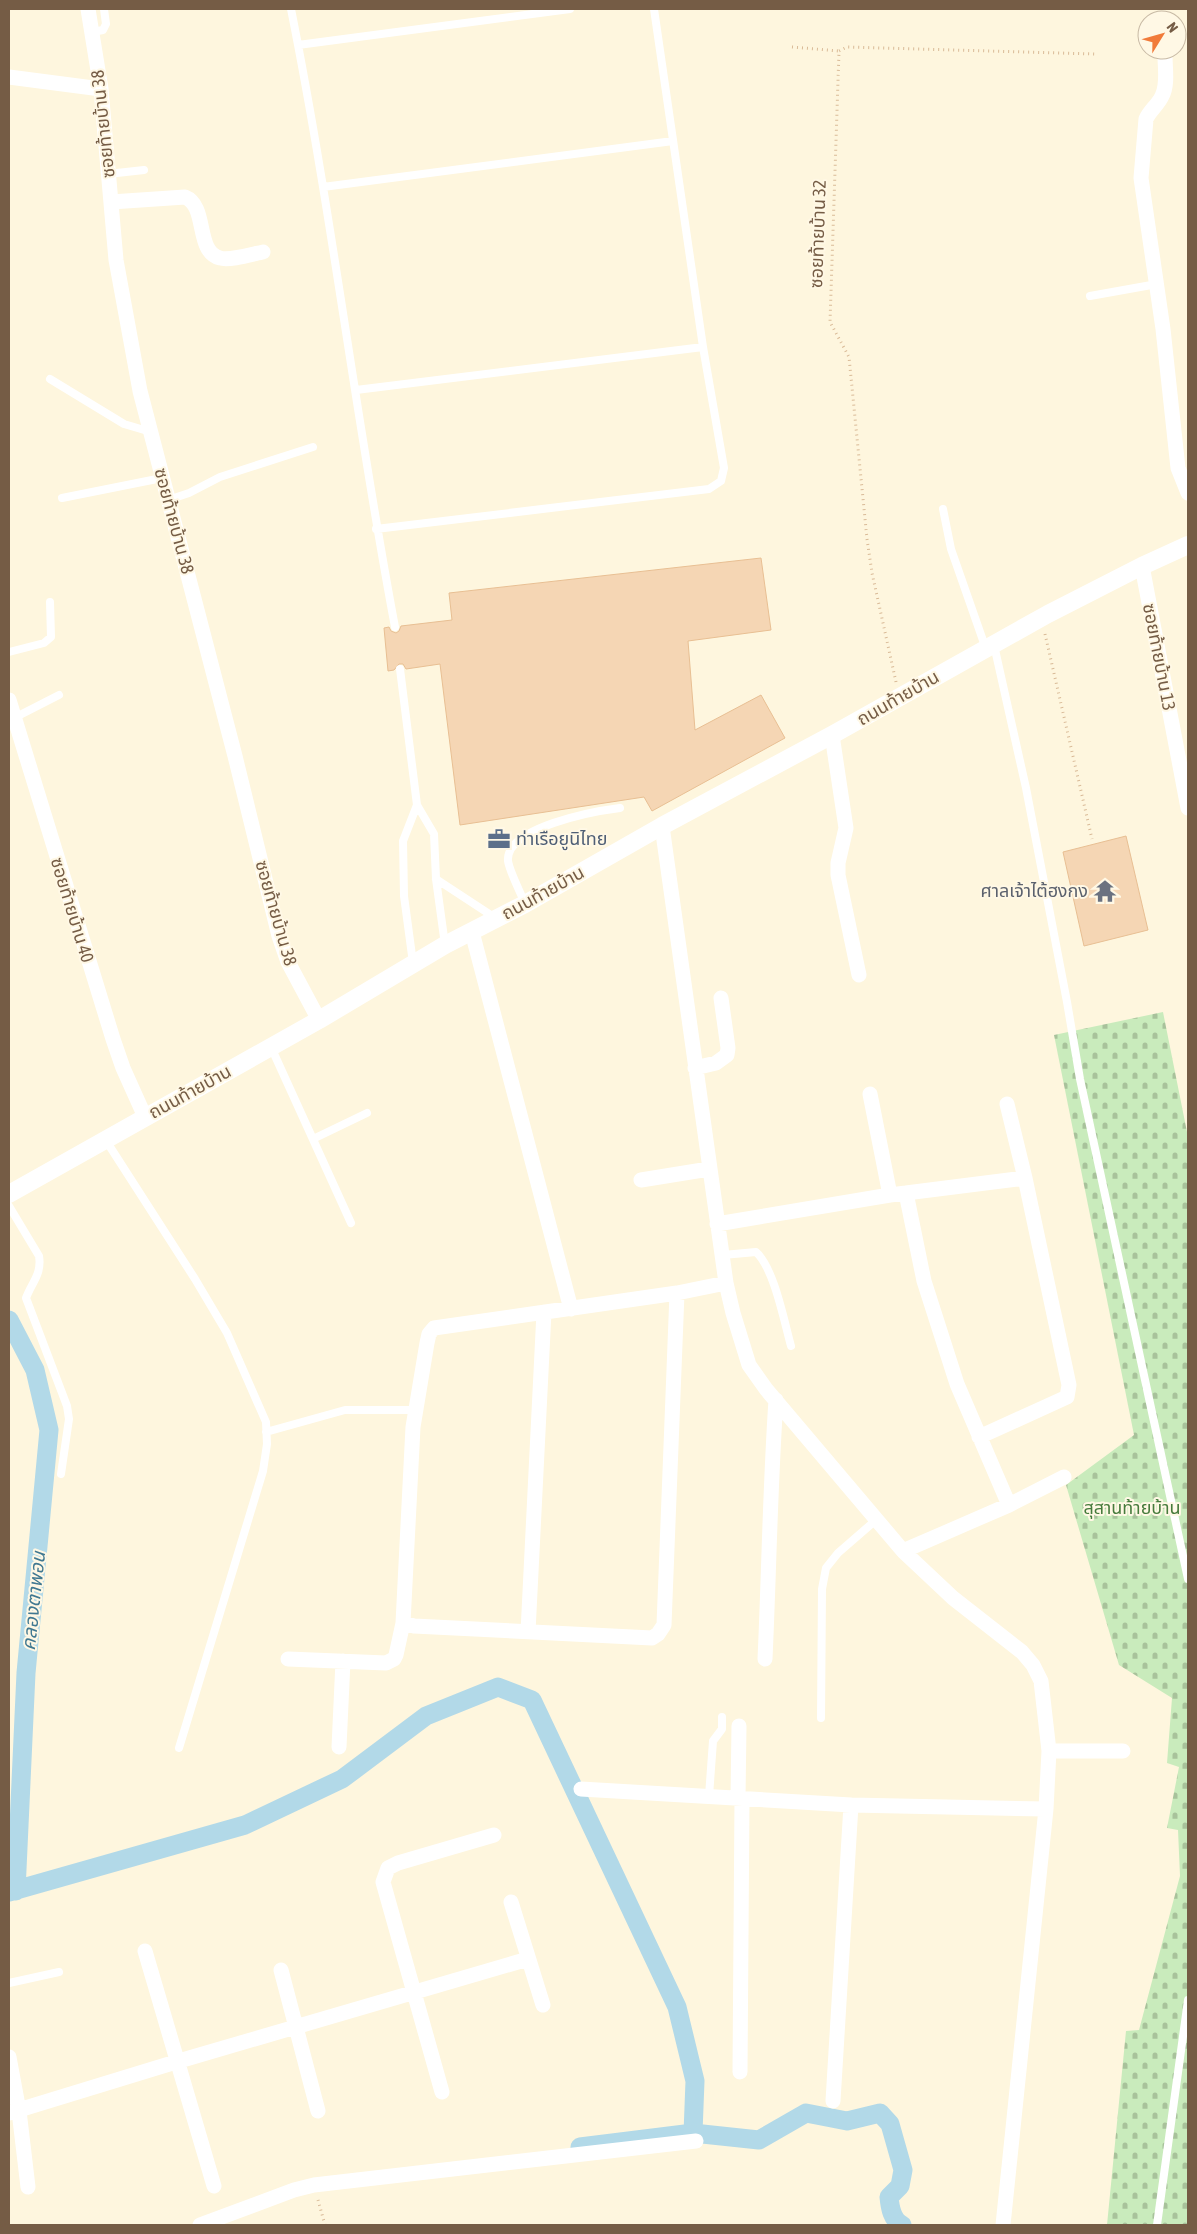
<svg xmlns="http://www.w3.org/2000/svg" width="1197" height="2234" font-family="'Asap Condensed','Noto Sans Thai',sans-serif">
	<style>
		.cemetery { fill: url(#cemetery-stones) }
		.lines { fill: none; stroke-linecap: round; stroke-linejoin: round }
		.canal { stroke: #b2d9e8; stroke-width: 19 }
		.building { fill: #f5d6b4; stroke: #e8bf93 }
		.path { stroke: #d9ba97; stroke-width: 3; stroke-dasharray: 1 4; stroke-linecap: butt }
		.service { stroke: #fff; stroke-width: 8 }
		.minor { stroke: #fff; stroke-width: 15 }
		.tertiary { stroke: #fff; stroke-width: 18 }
		.labels { text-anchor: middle; stroke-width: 4; stroke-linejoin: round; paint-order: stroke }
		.street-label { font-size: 18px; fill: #755c45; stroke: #fff8e5 }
		.service-label { font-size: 18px; fill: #4e5e75; stroke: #fff8e5; text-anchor: start }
		.worship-label { font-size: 18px; fill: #5b616d; stroke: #fff8e5; text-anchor: end }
		.park-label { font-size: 18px; fill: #467b3c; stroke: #fff8e5 }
		.water-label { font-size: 19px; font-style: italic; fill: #407891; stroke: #fff8e5 }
	</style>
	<defs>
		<pattern id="cemetery-stones" width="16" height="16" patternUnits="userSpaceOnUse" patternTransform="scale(1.25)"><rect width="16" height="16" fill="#c9ebbc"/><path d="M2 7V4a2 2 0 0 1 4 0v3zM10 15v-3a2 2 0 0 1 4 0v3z" fill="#a8c29b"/></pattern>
	</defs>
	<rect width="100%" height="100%" fill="#fef6de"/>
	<path class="cemetery" d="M1163,1012L1188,1137V2225H1107L1126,2031L1139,2030L1180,1876L1178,1830L1167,1828L1179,1767L1167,1763L1172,1698L1119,1665L1066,1485L1134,1435L1054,1035Z"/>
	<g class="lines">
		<path class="canal" d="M9,1320L35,1370L49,1430L26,1673L16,1891
			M9,1892L245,1825L342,1779L426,1716L498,1687L532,1700L677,2007L695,2081L693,2133
			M580,2147L693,2133L759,2140L806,2113L847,2121L880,2113L890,2124L903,2170L900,2186L889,2197C890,2208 892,2220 902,2225"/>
	</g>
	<path class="building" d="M761,558L771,630L688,641L695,730L761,695L785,738L652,811L644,797L460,825L440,664L406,669L403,664H399L394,670L388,671L384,628L389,627L391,631L396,633L399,631L401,626L452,620L449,593Z
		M1126,836L1148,930L1084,946L1063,852Z"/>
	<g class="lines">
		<path class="path" d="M792,47L839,51
			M1045,634L1092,839
			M896,682L872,573L867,539L849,357L830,322L839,51L847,47L1095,54
			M318,2200L325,2225"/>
		<path class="service" d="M291,9C332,214 356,421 395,627
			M92,32L103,30L106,24L104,9
			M298,45L570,9
			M108,174L144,170
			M323,187L673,141
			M1090,296L1157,284
			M50,379L124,424L151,432
			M356,390L703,347
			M62,498L162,478
			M168,500L189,493L220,477L313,447
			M943,509L951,549L986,649
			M376,529L709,489L721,481L724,468L703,347L654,9
			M994,645L1026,788L1067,1002L1080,1079L1188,1579
			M9,652L44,643L51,637L50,602
			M400,669L417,805L434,834L436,879L445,945
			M14,718L59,695
			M436,879L497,919
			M525,904C521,893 510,873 508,861C505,827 596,811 620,808
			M413,963L404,896L403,841L417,805
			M271,1047L351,1223
			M105,1139L195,1279L227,1333L266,1422L267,1444L263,1471L179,1748
			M313,1139L367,1113
			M9,1206L39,1256C42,1274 32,1282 26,1298L67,1406L69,1419L61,1474
			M723,1255L756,1252C774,1268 784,1321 791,1346
			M266,1432L345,1410H416
			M821,1718L822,1589L826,1568L838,1553L876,1520
			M709,1796L713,1741L722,1729V1717
			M9,1983L59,1972
			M1157,2225L1188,2000"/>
		<path class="minor" d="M88,9L101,89L116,260L140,391L235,756L279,936L288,962L319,1020
			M1165,56C1165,68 1168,85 1162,96C1158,105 1150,110 1146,119L1141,178L1163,329L1178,468L1188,493
			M9,77L101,89
			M111,202L185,197C208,206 195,252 220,258C229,261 253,254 263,252
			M1142,566L1188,808
			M9,700L113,1039L123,1068L145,1117
			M832,735L846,828L838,863V875L859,975
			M662,826L726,1283L733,1313L749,1365L766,1389L903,1551L953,1598L1022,1652L1033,1665L1041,1681L1049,1751L1046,1809L1003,2225
			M472,932L571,1309
			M695,1068L716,1063L727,1055L728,1048L721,998
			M870,1094L890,1195L906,1193L924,1281L957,1384L1009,1505
			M641,1180L709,1169
			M906,1193L1025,1178
			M717,1224L890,1195
			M677,1293L664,1625L658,1634L652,1638L414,1626L403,1623L413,1427L427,1343L429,1334L434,1328L677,1293L726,1283
			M979,1437L1067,1397L1069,1385L1025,1178L1007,1104
			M903,1551L1009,1505L1064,1477
			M528,1632L544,1312
			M288,1659L386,1663L394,1659L396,1655L403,1623
			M765,1659C769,1573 770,1487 776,1400
			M339,1747L343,1661
			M1049,1751H1123
			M581,1789L851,1805L1046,1809
			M738,1798L739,1726
			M511,1902L543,2005
			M145,1951L214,2186
			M281,1970L318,2111
			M9,2057L19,2111L28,2187
			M740,2072L742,1799
			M442,2092L383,1882L388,1868L398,1863L494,1835
			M833,2101L851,1805
			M9,2113L179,2061L528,1959
			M200,2225L294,2190L314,2185L696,2141"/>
		<path class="tertiary" d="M9,1194L319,1020L445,945L525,904L662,826L832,735L1048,614L1142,566L1188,545"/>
	</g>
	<defs>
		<symbol id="office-bare" viewBox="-9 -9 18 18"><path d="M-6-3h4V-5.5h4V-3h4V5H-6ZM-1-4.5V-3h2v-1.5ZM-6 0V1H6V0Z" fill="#5c6f8a" stroke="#fff8e5" stroke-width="2.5" paint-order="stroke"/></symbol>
		<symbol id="temple-bare" viewBox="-9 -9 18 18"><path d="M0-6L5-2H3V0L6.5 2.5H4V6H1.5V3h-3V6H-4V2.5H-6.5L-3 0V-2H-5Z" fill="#6b7280" stroke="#fff8e5" stroke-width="2.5" paint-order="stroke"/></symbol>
	</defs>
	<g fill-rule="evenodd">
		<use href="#office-bare" x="483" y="823" width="32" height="32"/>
		<use href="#temple-bare" x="1089" y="875" width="32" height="32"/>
	</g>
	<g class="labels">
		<g class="street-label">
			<text transform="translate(103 124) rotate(-96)" y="6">ซอยท้ายบ้าน 38</text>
			<text transform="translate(818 234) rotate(-88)" y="6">ซอยท้ายบ้าน 32</text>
			<text transform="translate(174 521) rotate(75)" y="6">ซอยท้ายบ้าน 38</text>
			<text transform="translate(1159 657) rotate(79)" y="6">ซอยท้ายบ้าน 13</text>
			<text transform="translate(898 698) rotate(-30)" y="6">ถนนท้ายบ้าน</text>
			<text transform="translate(543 893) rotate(-29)" y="6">ถนนท้ายบ้าน</text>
			<text transform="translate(72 910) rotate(73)" y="6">ซอยท้ายบ้าน 40</text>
			<text transform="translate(276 913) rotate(74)" y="6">ซอยท้ายบ้าน 38</text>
			<text transform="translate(190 1092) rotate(-29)" y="6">ถนนท้ายบ้าน</text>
		</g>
		<g class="service-label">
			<text x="516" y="845">ท่าเรือยูนิไทย</text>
		</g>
		<g class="worship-label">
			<text x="1088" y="897">ศาลเจ้าไต้ฮงกง</text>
		</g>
		<g class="park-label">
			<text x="1132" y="1514">สุสานท้ายบ้าน</text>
		</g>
		<g class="water-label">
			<text transform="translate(33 1601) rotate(-84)" y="7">คลองตาพอน</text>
		</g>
	</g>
	<rect width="1197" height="2234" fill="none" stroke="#755c45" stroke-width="20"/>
	<g transform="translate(1162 35) rotate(53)"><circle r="24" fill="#fff8e5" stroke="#c8baa5"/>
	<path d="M0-4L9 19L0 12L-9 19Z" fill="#f17b3a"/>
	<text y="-8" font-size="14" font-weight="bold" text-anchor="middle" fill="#755c45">N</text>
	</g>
</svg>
